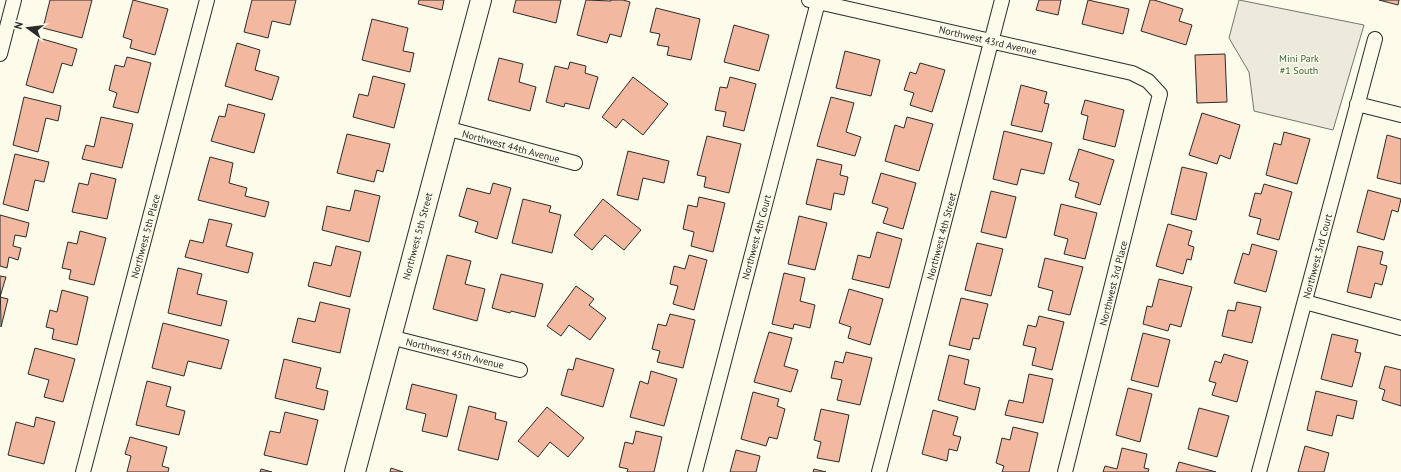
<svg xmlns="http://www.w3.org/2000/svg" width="1401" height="472" font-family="'PT Sans',sans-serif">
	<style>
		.green { fill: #ecebdb; stroke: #74746e }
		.building { fill: #f2b8a0; stroke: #2b2b2b }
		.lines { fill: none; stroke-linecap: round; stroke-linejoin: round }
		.street-casing { stroke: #2b2b2b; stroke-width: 16 }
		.secondary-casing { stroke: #2b2b2b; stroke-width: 22 }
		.street { stroke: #fdfbea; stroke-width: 14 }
		.secondary { stroke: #fdfbea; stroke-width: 20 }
		.labels { text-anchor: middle; stroke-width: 3; stroke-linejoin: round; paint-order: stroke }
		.street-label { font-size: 10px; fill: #2b2b2b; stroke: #fdfbea }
		.park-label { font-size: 10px; fill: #34623c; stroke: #fdfbea }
	</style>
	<rect width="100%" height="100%" fill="#fdfbea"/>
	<path class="green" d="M1239,0L1364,25L1333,130L1254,111L1249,72L1229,38Z"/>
	<path class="building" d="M50,0H92L82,38L43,28Z
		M133,0L168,9L155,55L130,48L132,40L123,37Z
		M252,0H296L290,25L272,21L268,38L244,32Z
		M419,0H444L442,10L418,4Z
		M516,0H561L556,23L513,12Z
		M586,0L611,1V0H623L630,2L621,37L610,34L607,43L577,35Z
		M1039,0H1061L1058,15L1036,10Z
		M1088,0L1129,9L1123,34L1082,24Z
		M1150,0H1154L1183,9L1179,21L1192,25L1186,45L1141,31Z
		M1379,0H1399L1398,5Z
		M656,8L700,19L691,60L667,55L669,47L657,45L660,34L650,32Z
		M372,19L408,28L403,51L414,53L410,72L362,60Z
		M734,25L769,35L759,71L724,62Z
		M39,38L77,49L72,66L62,63L53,93L26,85Z
		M237,43L260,50L255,70L279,77L272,100L225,86Z
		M845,51L880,60L871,96L836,88Z
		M1225,54L1227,102L1197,103L1195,55Z
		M127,57L151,63L138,113L113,107L117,93L109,90L115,65L124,67Z
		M499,58L523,64L519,82L536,87L530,111L488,100Z
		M570,62L586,66L585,73L598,77L589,109L565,103L564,107L546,102L555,66L568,69Z
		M920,63L945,70L932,112L910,105L914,93L904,90L910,72L916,74Z
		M373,76L405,84L394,128L353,117L359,94L368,96Z
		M633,77L668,104L643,135L623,119L616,128L602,117Z
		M730,77L756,84L744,131L723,126L726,112L715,110L720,87L727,88Z
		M1021,85L1047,92L1044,103L1049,104L1042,132L1011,125Z
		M24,97L61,106L58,121L46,118L38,152L13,145Z
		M831,97L854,103L846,132L861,137L855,156L817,146Z
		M1085,100L1124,110L1115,147L1083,139L1088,116L1081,114Z
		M228,104L265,114L254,153L211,141L219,116L225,117Z
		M1202,113L1240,125L1230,159L1220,155L1217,164L1189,155Z
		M101,117L133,124L122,168L82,159L86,145L94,147Z
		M907,117L933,124L919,171L885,161L895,125L904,128Z
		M1004,131L1052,143L1044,174L1021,169L1017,185L993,179Z
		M1284,132L1310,139L1297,184L1266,175L1274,143L1281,145Z
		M347,134L390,144L383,172L377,170L374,182L337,173Z
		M1387,135L1401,139V184L1377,178Z
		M707,136L741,144L729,193L704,187L706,177L697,175Z
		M1079,149L1114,160L1100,205L1075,197L1079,183L1069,180Z
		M628,151L669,161L664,183L643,178L638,200L617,195Z
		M15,154L49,162L44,182L35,180L28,211L3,204Z
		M210,157L233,163L229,183L247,188L245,196L269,202L265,217L198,200Z
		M817,159L842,165L840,175L848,177L844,195L834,193L831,210L806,204Z
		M1182,167L1207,173L1196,220L1171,214Z
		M91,173L116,179L107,219L72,212L79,183L88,185Z
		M881,173L916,183L903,229L883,223L888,208L872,203Z
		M493,183L511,188L497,239L475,232L478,222L459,216L467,188L490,194Z
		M1264,184L1292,192L1279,240L1257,234L1261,219L1249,216L1255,193L1261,194Z
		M355,190L380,196L369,242L322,230L327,206L350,211Z
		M1368,190L1401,199L1398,212L1392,210L1384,240L1357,232Z
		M991,191L1016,197L1006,238L981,232Z
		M699,197L725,203L713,252L691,246L694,232L683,229L688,205L697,207Z
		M523,199L551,206L549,212L561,215L552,253L512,243Z
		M603,199L641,230L624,250L605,235L592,250L574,235Z
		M1061,204L1097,213L1085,259L1064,254L1068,239L1054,235Z
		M0,215L29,223L26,237L15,235L13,246L21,248L18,260L9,257L7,268L0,266Z
		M799,216L827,223L815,270L788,264Z
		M209,219L232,224L226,246L253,253L248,273L185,257L190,240L203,243Z
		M1168,224L1192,231L1188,245L1194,247L1191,260L1187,259L1183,274L1156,266Z
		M80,231L106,238L94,285L69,279L71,270L62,268L68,242L77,244Z
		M877,232L902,239L889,288L852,279L858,255L870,258Z
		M977,243L1003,249L991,296L965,290Z
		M1252,244L1277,251L1266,292L1234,283L1243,253L1249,255Z
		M336,246L361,252L350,297L308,286L314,262L331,266Z
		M1358,246L1383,252L1380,264L1387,266L1382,285L1375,283L1371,298L1347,292Z
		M447,255L471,261L465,284L485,289L477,321L433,309Z
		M689,255L707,260L694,310L673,304L678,286L670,284L674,266L685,269Z
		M1045,258L1083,267L1070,315L1048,310L1053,291L1038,287Z
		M178,268L202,274L197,294L227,301L221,326L168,313Z
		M784,273L805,278L800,301L815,305L810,328L794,324L793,329L772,324Z
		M501,274L543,284L535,317L511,311L510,313L492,308Z
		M0,276L6,277L0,297L8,299L1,327Z
		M1159,279L1192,287L1181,327L1170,324L1168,331L1143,324L1147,306L1152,307Z
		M576,286L594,299L589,305L606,318L590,340L569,325L561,336L547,326Z
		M849,289L883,299L870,345L848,338L851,327L839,323Z
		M62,290L88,297L77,345L52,339L54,329L46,327L50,310L57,312Z
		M961,298L988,304L979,339L973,338L970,350L949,345Z
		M320,302L350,309L340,353L292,342L298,318L315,322Z
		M1237,302L1261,307L1252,343L1222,336L1228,310L1235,311Z
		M670,314L695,320L683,368L657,362L660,351L652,349L658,324L666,326Z
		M1039,316L1064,322L1052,370L1032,365L1036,348L1023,345L1028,325L1036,327Z
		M163,323L229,340L221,369L188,361L184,376L152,368Z
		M769,332L792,338L784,366L798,370L791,392L754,382Z
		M1143,333L1170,340L1158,387L1131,380Z
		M1332,334L1358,340L1355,352L1361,353L1352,387L1321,379Z
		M35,348L75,359L63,402L44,397L49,380L28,374Z
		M846,352L872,358L860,405L837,400L842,380L831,378L835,361L843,363Z
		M1224,354L1248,361L1237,402L1212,395L1216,383L1209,381L1215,361L1221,363Z
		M949,355L969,360L964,384L980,388L975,410L938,400Z
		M576,358L614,369L603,407L561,395L568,369L573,370Z
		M284,359L321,368L316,388L328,391L324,410L275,398Z
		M1385,366L1401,370V406L1382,400L1385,390L1379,388Z
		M651,371L677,379L664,426L630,417L640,381L648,384Z
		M1029,374L1053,379L1043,423L1005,415L1009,400L1023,403Z
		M147,381L171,387L166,406L185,411L179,435L136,425Z
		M412,384L457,395L447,437L422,431L426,414L406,409Z
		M1128,388L1152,394L1140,442L1116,435Z
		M1316,391L1357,401L1353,419L1337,415L1332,436L1307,430Z
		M753,392L779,399L777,406L785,409L777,439L769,437L766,446L741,439Z
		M469,406L496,413L495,419L507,422L498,460L458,450Z
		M547,407L584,438L568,457L550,442L538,457L518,441Z
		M1199,408L1229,416L1217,457L1188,449Z
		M821,409L849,415L839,462L817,458L821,442L814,440Z
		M933,410L958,417L953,435L961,437L957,451L949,449L947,461L922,454Z
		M285,412L318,420L307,465L264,455L270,431L280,433Z
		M36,417L55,422L44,464L8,455L16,422L34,427Z
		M1013,427L1038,433L1029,472H1002L1004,466L996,463L1002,438L1010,440Z
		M636,431L662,437L654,472H627L628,469L619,467L625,442L633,444Z
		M130,437L167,447L162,466L169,468L168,472H127L131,456L125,454Z
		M1305,446L1329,453L1324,472H1298Z
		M1122,448L1147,454L1144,468L1149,469L1148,472H1103L1105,466L1117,469Z
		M736,450L760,456L756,472H730Z
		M1179,462L1216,472H1176Z
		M391,468L403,472H390Z
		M261,469L272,472H260Z
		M814,469L826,472H813Z"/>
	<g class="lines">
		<defs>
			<path id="street" d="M809,0L1132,73L1148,81L1160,94L1065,472
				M0,54L14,0
				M1357,104L1401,115
				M446,128L575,163
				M1305,302L1401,328
				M390,337L520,370
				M83,472L207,0
				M695,472L818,2
				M879,472L1002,0
				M1259,472L1375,39"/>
			<path id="secondary" d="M355,472L481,0"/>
		</defs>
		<use href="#street" class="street-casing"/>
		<use href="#secondary" class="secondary-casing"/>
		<use href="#street" class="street"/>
		<use href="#secondary" class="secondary"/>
	</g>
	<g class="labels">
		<g class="street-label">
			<text transform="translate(988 40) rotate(13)" y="4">Northwest 43rd Avenue</text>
			<text transform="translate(511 146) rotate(15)" y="4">Northwest 44th Avenue</text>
			<text transform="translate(145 236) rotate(-75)" y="4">Northwest 5th Place</text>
			<text transform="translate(417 236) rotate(-75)" y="4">Northwest 5th Street</text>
			<text transform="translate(941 236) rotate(-75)" y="4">Northwest 4th Street</text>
			<text transform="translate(756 237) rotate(-75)" y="4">Northwest 4th Court</text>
			<text transform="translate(1317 256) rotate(-75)" y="4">Northwest 3rd Court</text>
			<text transform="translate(1113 283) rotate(-76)" y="4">Northwest 3rd Place</text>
			<text transform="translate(455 353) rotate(14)" y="4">Northwest 45th Avenue</text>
		</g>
		<g class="park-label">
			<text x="1299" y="62">Mini Park<tspan x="1299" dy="12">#1 South</tspan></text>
		</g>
	</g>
	<g transform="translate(28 28) rotate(285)" stroke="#fdfbea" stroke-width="3" paint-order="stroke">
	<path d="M0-3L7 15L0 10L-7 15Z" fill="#2b2b2b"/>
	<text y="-6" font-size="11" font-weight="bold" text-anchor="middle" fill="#2b2b2b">N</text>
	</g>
</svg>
